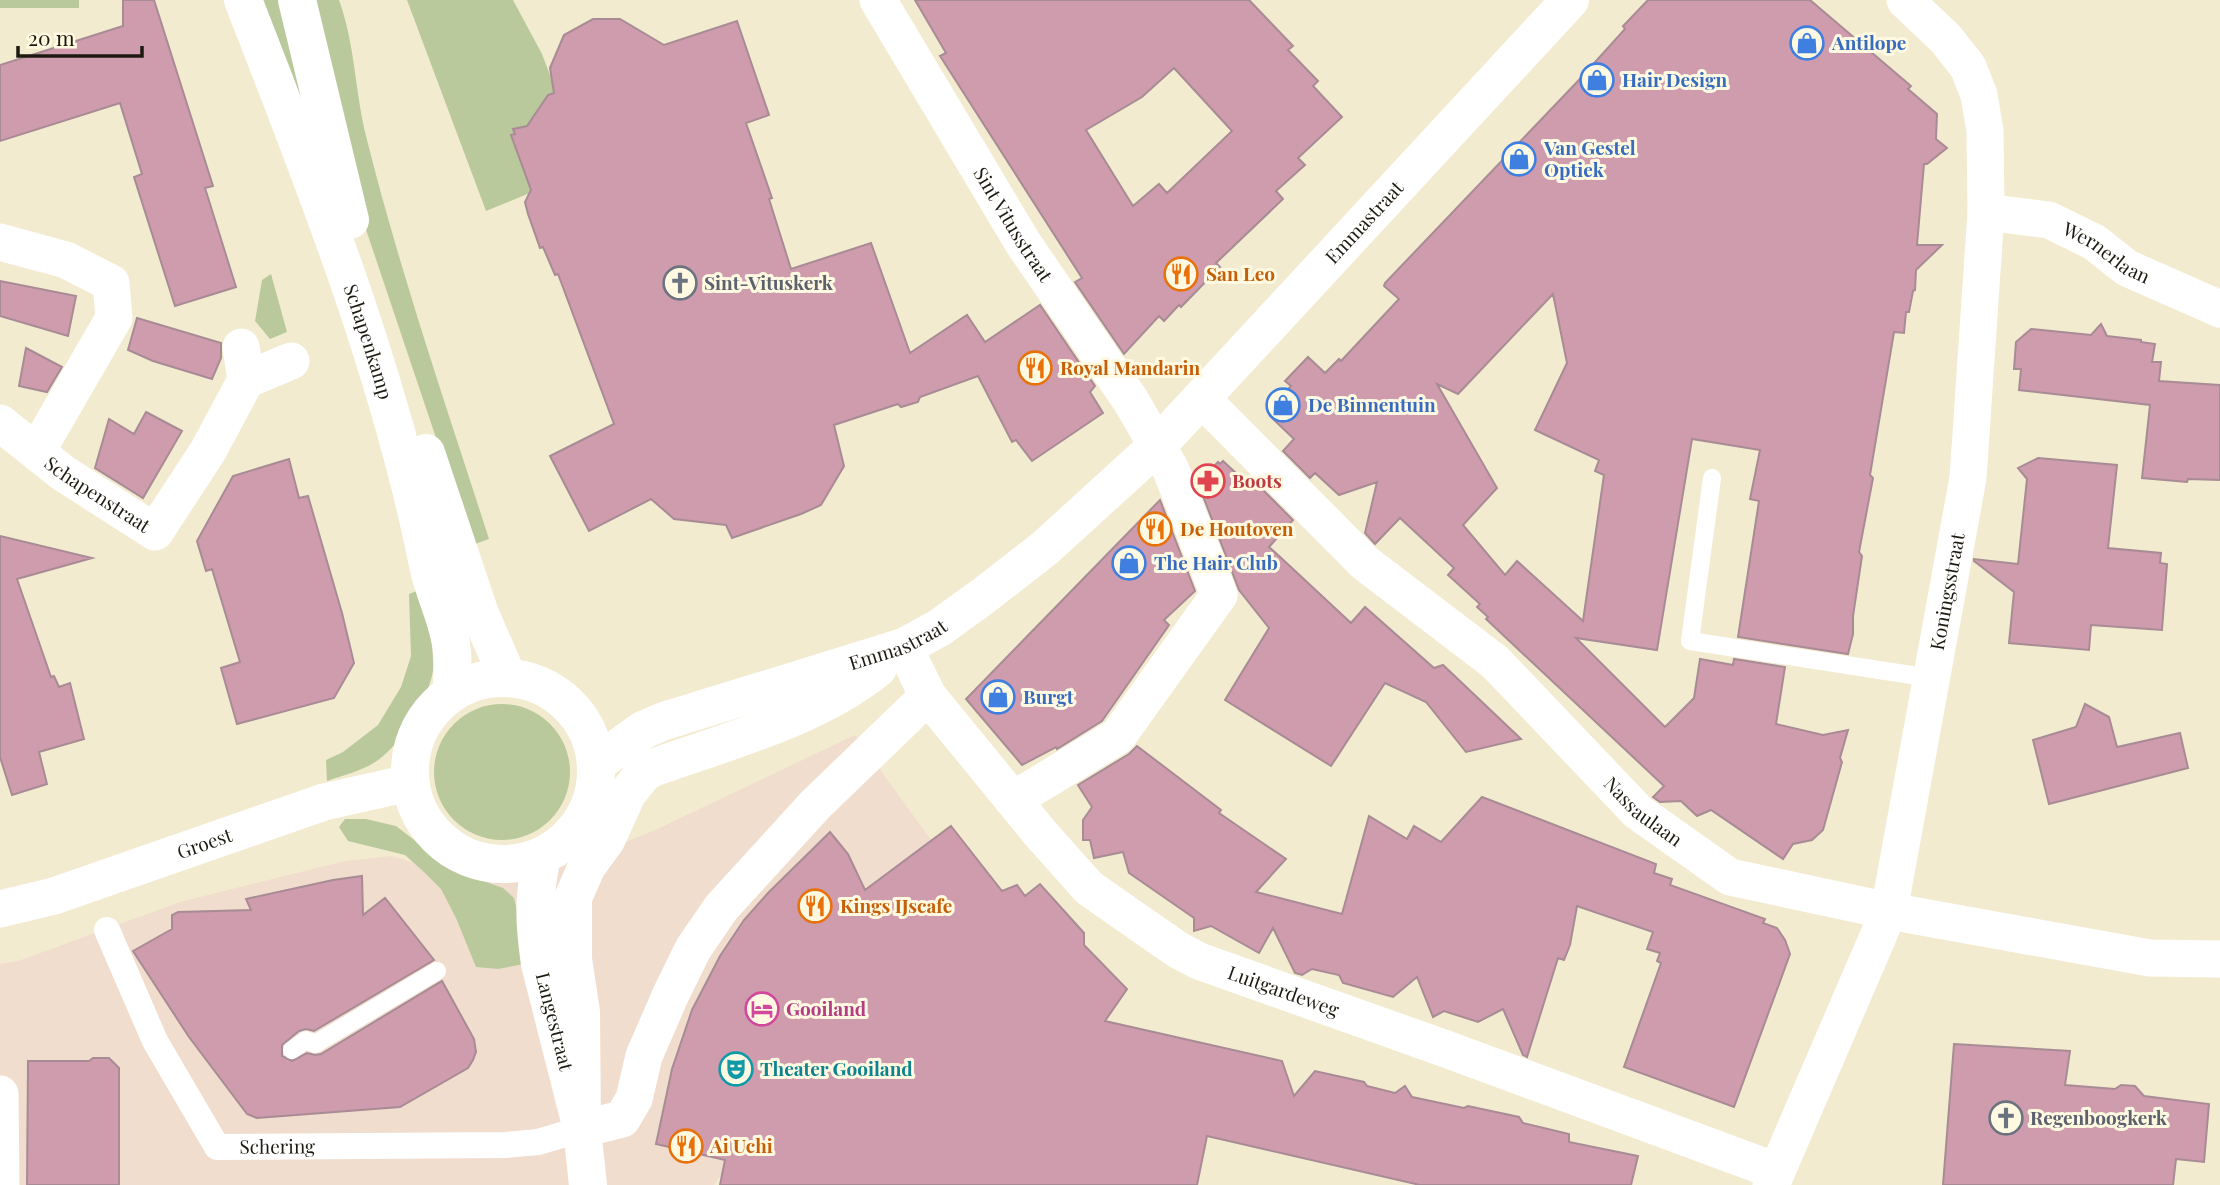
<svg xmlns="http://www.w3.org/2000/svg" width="2220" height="1185" font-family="'Playfair Display',serif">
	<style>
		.commercial { fill: #f1ddce }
		.green { fill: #bac99b }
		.building { fill: #ce9cad; stroke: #a88b94; stroke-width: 2; fill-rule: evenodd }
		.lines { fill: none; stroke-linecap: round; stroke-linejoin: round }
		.service { stroke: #fff; stroke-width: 18 }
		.pedestrian { stroke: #fff; stroke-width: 26 }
		.minor { stroke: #fff; stroke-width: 37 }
		.secondary { stroke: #fff; stroke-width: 38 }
		.labels { text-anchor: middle; stroke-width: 6; stroke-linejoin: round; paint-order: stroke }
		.shop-label { font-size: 19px; font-weight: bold; fill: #366cbe; stroke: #fff9e2; text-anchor: start }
		.street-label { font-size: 19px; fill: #1d1b11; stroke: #fff9e2 }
		.food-label { font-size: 19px; font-weight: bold; fill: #c56008; stroke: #fff9e2; text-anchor: start }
		.worship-label { font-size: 19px; font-weight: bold; fill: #5b616d; stroke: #fff9e2; text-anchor: start }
		.health-label { font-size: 19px; font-weight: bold; fill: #be3a42; stroke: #fff9e2; text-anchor: start }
		.hotel-label { font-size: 19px; font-weight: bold; fill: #b23c85; stroke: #fff9e2; text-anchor: start }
		.culture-label { font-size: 19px; font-weight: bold; fill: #0d838f; stroke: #fff9e2; text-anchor: start }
	</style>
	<rect width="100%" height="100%" fill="#f3ebd0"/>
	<path class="commercial" d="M855,735L960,880L831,1010L714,1185H0V964L18,961L180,902L345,861L391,856L418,864L489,873L567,866L655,830Z"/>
	<path class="green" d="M0,0H79V8H0Z
		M259,0H282L329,195Z
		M312,0H339C355,44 355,91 366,136C400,272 446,405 489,539L472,545L349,179Z
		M407,0H513L542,54L586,170L486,211Z
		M271,274L287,332L270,339L255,321L262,280Z
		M424,588C428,607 436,628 436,647C436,685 412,732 382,757C368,769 345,775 327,781L326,760L343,752L378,725L401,687L411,656L409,594Z
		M434 772a68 68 0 1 1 136 0a68 68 0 1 1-136 0Z
		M345,819H366L396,826L443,862L469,876L503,888L514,898L529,963L498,969L476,967L456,918L441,889L424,872L405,855L348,841L339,827Z"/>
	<path class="building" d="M123,0H154L213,186L205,188L236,287L175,306L134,177L142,174L120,103L0,141V65L123,26Z
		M915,0H1249L1293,46L1288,50L1318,81L1313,86L1342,117L1298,158L1305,165L1276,191L1283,199L1216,263L1220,267L1181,307L1179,305L1164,321L1159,316L1124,354L1075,282L1082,278L940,56L946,53ZM1174,68L1232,131L1167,193L1159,184L1133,206L1086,130L1142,97Z
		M1648,0H1810L1911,86L1908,89L1937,114L1936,139L1947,148L1927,164H1924L1917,245H1942L1916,270L1915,290L1913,291L1909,312H1906L1904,333L1894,332L1873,457L1870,475L1873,478L1859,552L1862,556L1853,616V634L1848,654L1738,637L1759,501L1750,499L1760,450L1692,439L1657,650L1576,638L1665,727L1694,698L1700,659L1733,665L1734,659L1785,667L1776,724L1823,735L1848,730L1840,758L1842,762L1823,830L1812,840L1793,844L1783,859L1711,810L1697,816L1681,801L1660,802L1653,797L1664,786L1486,619L1488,617L1477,607L1480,604L1448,575L1454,568L1400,518L1375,544L1365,533L1377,482L1339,495L1315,473L1310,478L1283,451L1294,439L1270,416L1276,409L1272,406L1291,386L1285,381L1308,357L1325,373L1339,359L1341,361L1399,299L1384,286L1385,283L1578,81L1625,29L1623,26ZM1553,294L1567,363L1535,430L1599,460L1595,471L1604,475L1583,621L1517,561L1505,575L1463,525L1497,488L1437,384L1458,394Z
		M593,19H620L664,45L737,21L769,115L746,123L772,198L769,199L791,269L871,243L910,353L967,315L985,342L1040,305L1095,386L1090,392L1103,413L1032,461L1016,440L1012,442L978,376L920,397L918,402L901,407L898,404L834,425L844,466L821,505L801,514L732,538L726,525L674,519L651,499L589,531L550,456L614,424L558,274L555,275L543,247L540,248L528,214L525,202L531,190L511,135L515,134L513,129L527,126L548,95L554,93L550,68L564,35Z
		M0,281L76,296L68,336L0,316Z
		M137,318L221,343V358L212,379L153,361L128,350Z
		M2101,324L2107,336L2141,340V342L2155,344L2152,362H2161L2159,381L2220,385V480L2188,479L2187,482L2142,478L2150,405L2019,390L2021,369H2014L2016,342L2031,329L2091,335Z
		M26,348L62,367L47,392L19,386Z
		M146,412L182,431L143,498L95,468L109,419L134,434Z
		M2038,458L2117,465L2108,548L2161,553L2160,563L2167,564L2162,630L2091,625L2089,650L2009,643L2014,592L1974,561V559L2018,564L2027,479L2018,468Z
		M289,459L299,498L308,496L342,613L354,663L334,698L237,724L221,668L240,662L212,569L206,571L197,541L233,476Z
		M1223,461L1251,487L1255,482L1293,520L1269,547L1278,555L1351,623L1365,607L1434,668L1443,665L1521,739L1466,752L1426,702L1385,683L1331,766L1225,700L1269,628L1239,590L1198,483L1218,462L1220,464Z
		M1160,500L1195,591L1164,620L1169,625L1102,721L1057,749L1056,747L1022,765L966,699Z
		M0,536L92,558L17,579L51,677L54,676L59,687L70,683L84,739L39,752L47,784L12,795L0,757Z
		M2085,704L2109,717L2117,747L2180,733L2188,768L2049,804L2033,740L2076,727Z
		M1137,746L1221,810L1219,813L1286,859L1256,892L1342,914L1369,816L1407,839L1414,826L1441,842L1482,797L1656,864L1654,873L1672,879L1670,885L1765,919L1763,923L1777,928L1785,940L1790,954L1734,1107L1624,1067L1661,963L1657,961L1660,953L1647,949L1653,932L1577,906L1570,945L1564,960L1558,958L1527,1057L1523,1055L1503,1009L1478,1022L1444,1011L1433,1017L1417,977L1393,997L1343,983L1339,975L1312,969L1302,975L1295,973L1273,928L1259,953L1211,926L1194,931V918L1129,873L1123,852L1094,858L1090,840H1083V820L1092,807L1078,785L1129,754Z
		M951,826L1002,891L1017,885L1025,896L1040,884L1084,933V945L1127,989L1105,1021L1282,1061L1294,1096L1315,1071L1364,1082L1367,1086L1395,1093L1405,1086L1412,1097L1464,1108L1468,1106L1519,1117L1523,1123L1569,1134V1142L1638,1156L1631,1185H1420L1207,1136L1197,1185H720L725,1160L656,1144L672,1069L692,1010L720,956L744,920L769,892L830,832L848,854L865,890Z
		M362,876L363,915L385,898L434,960L314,1031L306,1029L299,1031L282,1045V1056L292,1061L307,1053L315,1055L321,1054L442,981L474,1039L476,1052L473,1060L468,1068L400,1107L257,1118L247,1114L189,1037L133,951L172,929V915L178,912L251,910L246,899L333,880Z
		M1954,1044L2070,1051L2065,1085L2115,1089L2121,1085L2135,1086L2144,1096L2209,1104L2204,1162L2176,1159L2173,1185H1943Z
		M93,1058H109L119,1068V1185H27L28,1061H89Z"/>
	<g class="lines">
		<path class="service" d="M1712,478L1690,641L1931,678
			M292,1050L306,1040L315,1044L437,971"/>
		<path class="pedestrian" id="s1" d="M107,930L155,1041L217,1147L505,1145L538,1142L582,1129"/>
		<g class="minor">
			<path id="s2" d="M878,0L1023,243L1131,401L1171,470L1219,595L1118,736L1013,800"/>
			<path id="s3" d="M1986,212L2049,220L2094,242L2127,268L2220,309"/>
			<path d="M0,242L66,260L111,283L114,318L37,451"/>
			<path d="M241,347L246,380"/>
			<path id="s4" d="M1201,398L1365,563L1495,662L1638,812L1730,877L1889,911L2150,958L2220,959"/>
			<path id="s5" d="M0,423L63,473L155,532L208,451L246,380L291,361"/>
			<path id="s6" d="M904,647L928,696L1040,833L1089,888L1178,950L1199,961L1446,1049L1776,1171"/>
			<path id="s7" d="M0,909L54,896L324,802L409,783"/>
			<path d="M0,1094L1,1185"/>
			<path d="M582,1129L622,1119L634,1099L644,1056L671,994L693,949L721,908L815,805L928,696"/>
			<path id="s8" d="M1771,1185L1889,911L1968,478L1986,212L1985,131L1979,95L1968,67L1946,39L1905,0"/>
		</g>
		<g class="secondary">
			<path id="s9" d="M243,0C315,185 390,373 429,569C434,591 444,612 449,634C454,653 452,673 452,692"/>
			<path d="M297,0L350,220"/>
			<path d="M426,453L480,614L508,678"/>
			<circle cx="503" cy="771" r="93"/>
			<path id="s10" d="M596,764L643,730L664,721L904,647L939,628L982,597L1045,548L1157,446L1570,0"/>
			<path id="s11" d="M542,856C533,898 534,922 540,964L582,1129L588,1185"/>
			<path d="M582,1129L581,1012L573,959V898L587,866L606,840L627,794L643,774L652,768C725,742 817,718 878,668"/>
		</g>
	</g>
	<defs>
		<symbol id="shop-ring" viewBox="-11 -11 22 22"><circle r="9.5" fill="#fff9e2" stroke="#3f7fe0" stroke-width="1.5"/><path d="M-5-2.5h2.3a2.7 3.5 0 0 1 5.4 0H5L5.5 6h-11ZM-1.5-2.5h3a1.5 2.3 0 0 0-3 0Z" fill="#3f7fe0"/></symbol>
		<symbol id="restaurant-ring" viewBox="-11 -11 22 22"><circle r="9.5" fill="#fff9e2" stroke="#e8710a" stroke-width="1.5"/><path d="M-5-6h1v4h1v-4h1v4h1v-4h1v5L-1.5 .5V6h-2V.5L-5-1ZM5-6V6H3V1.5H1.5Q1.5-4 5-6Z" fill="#e8710a"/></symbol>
		<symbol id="church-ring" viewBox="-11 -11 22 22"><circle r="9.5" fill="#fff9e2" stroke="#6b7280" stroke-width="1.5"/><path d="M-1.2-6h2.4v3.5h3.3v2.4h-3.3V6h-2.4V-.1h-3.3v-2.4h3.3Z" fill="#6b7280"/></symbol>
		<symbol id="pharmacy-ring" viewBox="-11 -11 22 22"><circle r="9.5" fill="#fff9e2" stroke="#e0444e" stroke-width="1.5"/><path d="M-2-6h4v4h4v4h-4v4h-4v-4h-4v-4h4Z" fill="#e0444e"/></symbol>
		<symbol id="hotel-ring" viewBox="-11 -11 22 22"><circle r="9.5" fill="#fff9e2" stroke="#d1479c" stroke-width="1.5"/><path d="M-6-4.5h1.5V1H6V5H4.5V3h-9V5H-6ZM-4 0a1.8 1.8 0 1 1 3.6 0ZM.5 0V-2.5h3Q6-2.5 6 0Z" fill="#d1479c"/></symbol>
		<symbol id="theatre-ring" viewBox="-11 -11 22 22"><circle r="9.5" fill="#fff9e2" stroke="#0f9aa8" stroke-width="1.5"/><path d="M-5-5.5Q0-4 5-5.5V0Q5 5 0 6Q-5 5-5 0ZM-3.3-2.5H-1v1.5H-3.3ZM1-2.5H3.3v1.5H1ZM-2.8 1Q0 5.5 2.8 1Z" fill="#0f9aa8"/></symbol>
	</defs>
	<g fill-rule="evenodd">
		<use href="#shop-ring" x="1788" y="24" width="38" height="38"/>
		<use href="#shop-ring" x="1578" y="61" width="38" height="38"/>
		<use href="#shop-ring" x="1500" y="140" width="38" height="38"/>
		<use href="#restaurant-ring" x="1162" y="255" width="38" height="38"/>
		<use href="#church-ring" x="661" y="264" width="38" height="38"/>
		<use href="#restaurant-ring" x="1016" y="349" width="38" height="38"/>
		<use href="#shop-ring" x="1264" y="386" width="38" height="38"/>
		<use href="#pharmacy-ring" x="1189" y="462" width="38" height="38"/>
		<use href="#restaurant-ring" x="1136" y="510" width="38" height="38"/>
		<use href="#shop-ring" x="1110" y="544" width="38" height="38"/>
		<use href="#shop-ring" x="979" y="678" width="38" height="38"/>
		<use href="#restaurant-ring" x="796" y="887" width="38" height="38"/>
		<use href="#hotel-ring" x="743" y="990" width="38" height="38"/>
		<use href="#theatre-ring" x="717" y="1050" width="38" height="38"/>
		<use href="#church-ring" x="1987" y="1099" width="38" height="38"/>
		<use href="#restaurant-ring" x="667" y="1127" width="38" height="38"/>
	</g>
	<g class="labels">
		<g class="shop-label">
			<text x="1832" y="50">Antilope</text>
			<text x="1622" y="87">Hair Design</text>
			<text x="1544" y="155">Van Gestel<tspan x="1544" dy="22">Optiek</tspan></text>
			<text x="1308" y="412">De Binnentuin</text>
			<text x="1154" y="570">The Hair Club</text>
			<text x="1023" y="704">Burgt</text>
		</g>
		<g class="street-label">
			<text dy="7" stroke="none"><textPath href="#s10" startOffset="961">Emmastraat</textPath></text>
			<text dy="7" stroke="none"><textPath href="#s2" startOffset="262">Sint Vitusstraat</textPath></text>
			<text dy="7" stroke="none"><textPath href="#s3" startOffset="130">Wernerlaan</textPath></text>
			<text dy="7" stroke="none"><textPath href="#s9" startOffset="364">Schapenkamp</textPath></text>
			<text dy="7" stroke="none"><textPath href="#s5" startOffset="121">Schapenstraat</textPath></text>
			<text dy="7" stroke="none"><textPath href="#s8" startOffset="623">Koningsstraat</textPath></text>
			<text dy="7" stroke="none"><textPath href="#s10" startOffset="327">Emmastraat</textPath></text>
			<text dy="7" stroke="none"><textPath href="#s4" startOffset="607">Nassaulaan</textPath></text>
			<text dy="7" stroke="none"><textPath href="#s7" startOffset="215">Groest</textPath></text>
			<text dy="7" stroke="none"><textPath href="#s6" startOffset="527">Luitgardeweg</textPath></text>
			<text dy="7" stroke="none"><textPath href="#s11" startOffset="168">Langestraat</textPath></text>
			<text dy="7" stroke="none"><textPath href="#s1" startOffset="304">Schering</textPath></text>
		</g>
		<g class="food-label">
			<text x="1206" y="281">San Leo</text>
			<text x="1060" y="375">Royal Mandarin</text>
			<text x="1180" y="536">De Houtoven</text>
			<text x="840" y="913">Kings IJscafe</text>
			<text x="710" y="1153">Ai Uchi</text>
		</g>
		<g class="worship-label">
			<text x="704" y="290">Sint-Vituskerk</text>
			<text x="2030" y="1125">Regenboogkerk</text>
		</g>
		<g class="health-label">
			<text x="1232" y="488">Boots</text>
		</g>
		<g class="hotel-label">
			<text x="786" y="1016">Gooiland</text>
		</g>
		<g class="culture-label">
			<text x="760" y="1076">Theater Gooiland</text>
		</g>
	</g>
	<path d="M18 46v10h124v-10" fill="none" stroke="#1d1b11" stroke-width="3.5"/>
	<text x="28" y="46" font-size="21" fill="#1d1b11" stroke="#fff9e2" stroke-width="5" paint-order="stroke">20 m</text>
</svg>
